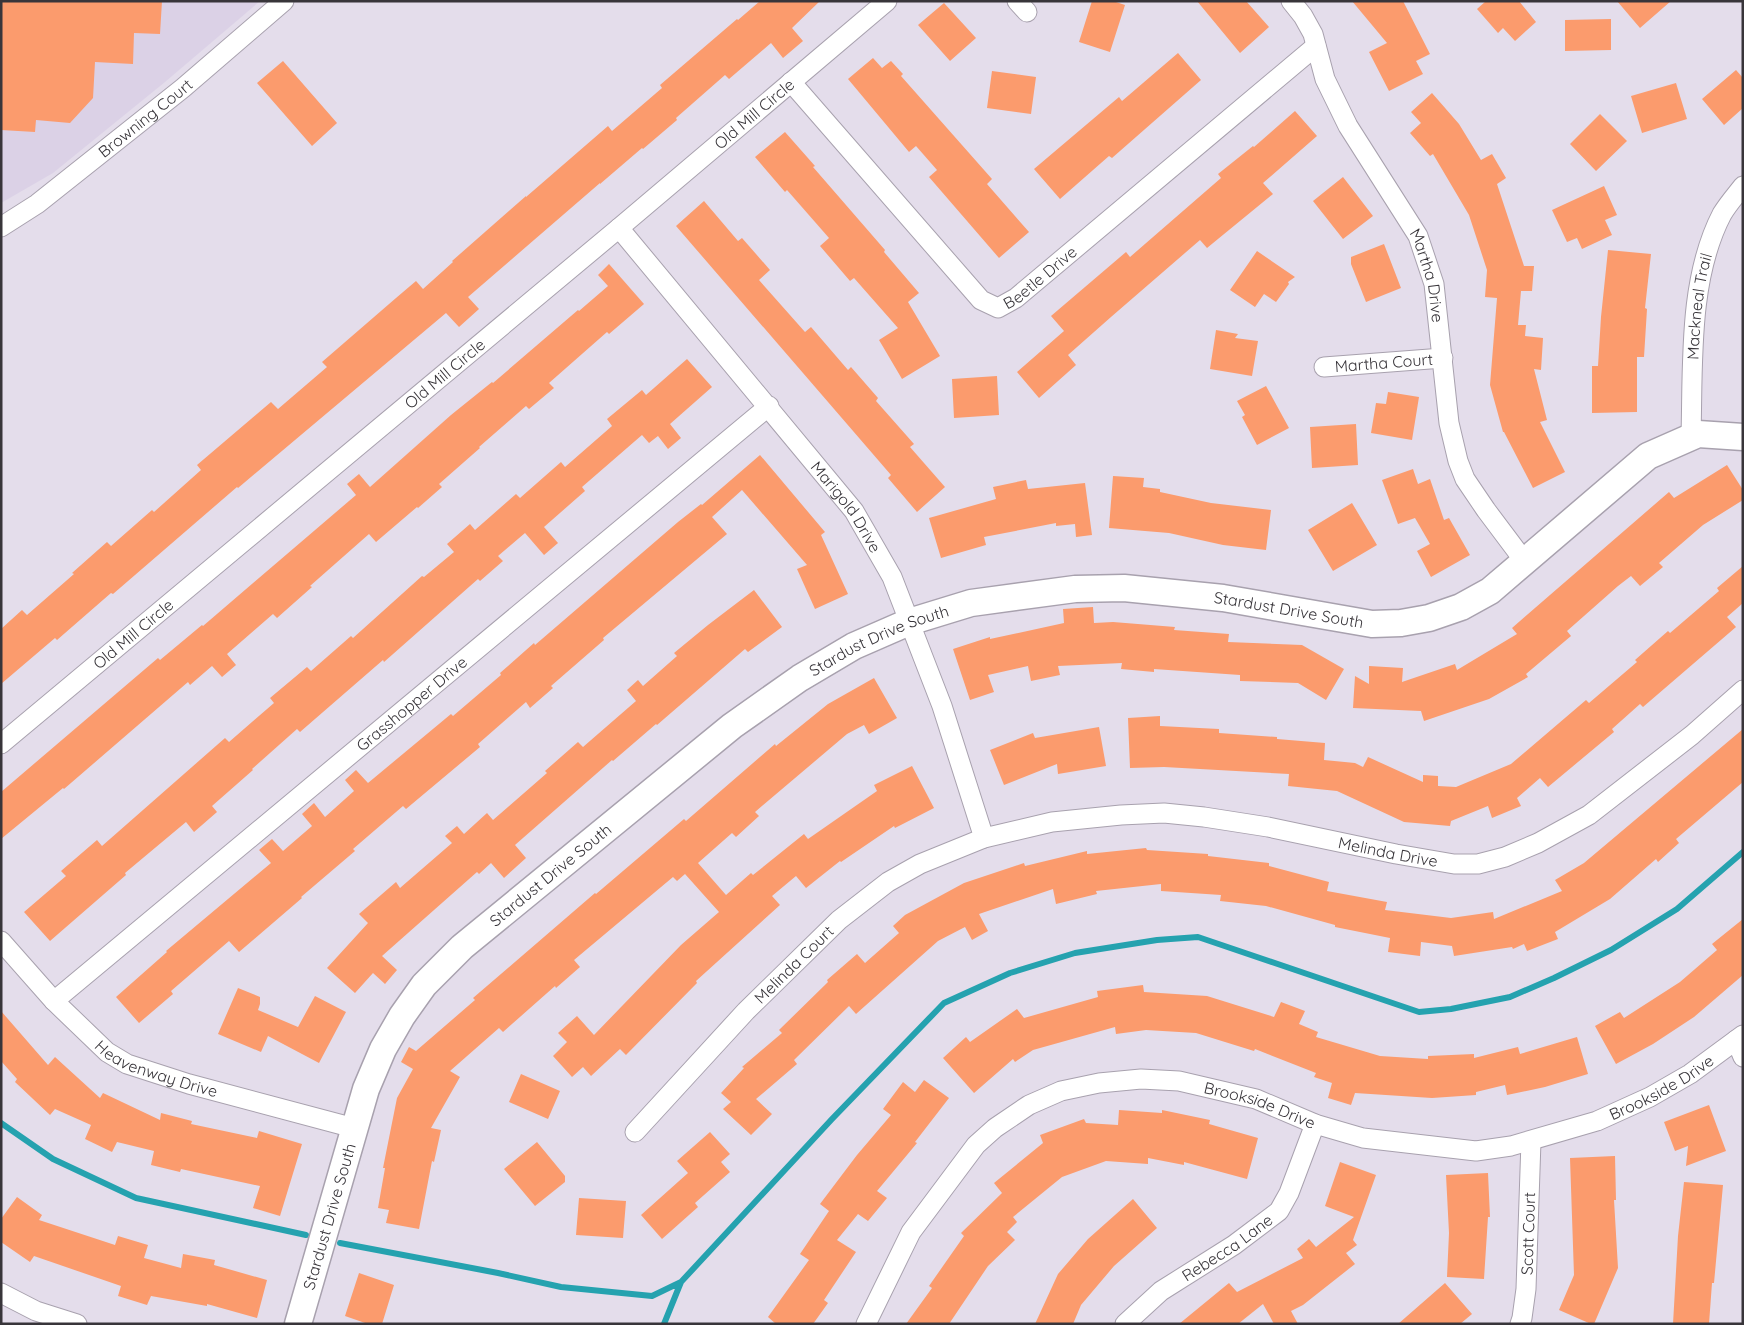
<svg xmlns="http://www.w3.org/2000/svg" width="1744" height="1325" font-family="Quicksand,sans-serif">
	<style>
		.built { fill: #dbd1e6 }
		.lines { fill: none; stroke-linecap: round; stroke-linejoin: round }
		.stream { stroke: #25a2af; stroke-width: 6 }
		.building { fill: #fb9b6d }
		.street-casing { stroke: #a8a1ae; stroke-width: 21 }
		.secondary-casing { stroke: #a8a1ae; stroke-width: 29 }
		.street { stroke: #fff; stroke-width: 19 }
		.secondary { stroke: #fff; stroke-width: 26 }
		.labels { text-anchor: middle; stroke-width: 4; stroke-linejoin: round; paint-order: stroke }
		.street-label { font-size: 16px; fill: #38353a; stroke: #e4ddeb }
	</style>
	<rect width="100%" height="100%" fill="#e4ddeb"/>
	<path class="built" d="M1,1H260L165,82L53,173L1,203Z"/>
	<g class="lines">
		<path class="stream" d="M1,1123L53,1159L136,1198L306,1235
			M340,1243L498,1273L561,1287L652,1296L681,1282L832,1119L944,1003L1010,973L1075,953L1157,940L1198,937L1419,1012L1451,1009L1510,997L1554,978L1611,950L1677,909L1743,852
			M664,1324L681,1282"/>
	</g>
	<path class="building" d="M1,1H162L160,34L134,33L133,64L95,62L93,98L70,123L36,120L35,132L1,130Z
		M760,1H820L792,28L803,41L783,58L771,43L729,79L725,75L676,118L677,120L643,149L642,148L600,184V183L468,297L479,309L459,327L446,313L238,488L237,487L113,594L111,593L57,640L55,638L1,684V629L22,610L27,615L74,574L72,573L107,542L111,546L152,510L154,512L201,470L197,465L271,402L278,409L327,367L322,362L396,298L416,281L423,289L453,262L452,261L526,196V197L608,126L612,131L662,88L660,85L737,19L738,20Z
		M1092,1H1113L1125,5L1110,52L1079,42Z
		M1197,1H1246L1269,27L1240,53Z
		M1352,1H1403L1430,54L1416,61L1423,74L1389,91L1369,52L1387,43Z
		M1486,1H1519L1536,22L1515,41L1503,28L1498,33L1477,9Z
		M1617,1H1671L1640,28Z
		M944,3L976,38L950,61L918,25Z
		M1611,19V50L1565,51V20Z
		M1178,53L1201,80L1112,158L1109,156L1060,199L1034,169L1119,97L1122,101Z
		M873,58L882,68L891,61L903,74L901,76L992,179L987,184L1029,232L999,258L929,177L937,170L916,146L909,152L848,79Z
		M283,61L337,123L312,146L257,83Z
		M1736,70L1743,78V108L1724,125L1702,99Z
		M992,71L1036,77L1031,114L987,108Z
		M1676,83L1687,119L1642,133L1631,96Z
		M1432,93L1459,124L1481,160L1492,154L1506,178L1497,184L1524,266H1534L1532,291H1521L1518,325H1526L1525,336L1543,338L1541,370L1534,369L1547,420L1540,422L1565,472L1533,488L1504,432H1503L1490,385L1497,298L1485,297L1487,270L1469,215L1433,154L1430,156L1410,133L1421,123L1411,112Z
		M1295,111L1317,136L1263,183L1273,194L1207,248L1200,240L1111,317L1068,355L1076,365L1039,398L1017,372L1064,331L1051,316L1126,252L1130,257L1221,178L1218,174L1253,146L1254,147Z
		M1600,114L1627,141L1596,171L1570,144Z
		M785,132L815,166L813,167L885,250L884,252L919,293L908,302L940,356L902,379L879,340L898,328L854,278L850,281L820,246L829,238L787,190L785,192L755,157Z
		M1343,177L1373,216L1343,239L1313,201Z
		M1604,186L1617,215L1605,220L1612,235L1582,249L1577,238L1567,242L1552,210Z
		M704,201L738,241L742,238L770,270L759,280L805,332L811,327L848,370L851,367L878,398L876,401L914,444L910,447L945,487L917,512L888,478L891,475L676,226Z
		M1384,244L1401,288L1366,302L1351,264V257Z
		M1608,250L1651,254L1645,308L1647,309L1644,357H1637V412L1592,413V366H1598L1601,317Z
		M1257,251L1295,277L1288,282L1289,284L1276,302L1264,294L1255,307L1230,290Z
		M609,264L644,304L609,334L607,332L549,383L554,388L529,409L526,406L479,447L480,448L439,484L442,487L418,508L417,507L376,542L369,534L310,586L312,587L277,618L273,614L227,654L236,665L222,677L212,666L190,685L188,682L64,789L63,788L1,839V792L158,658L160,660L202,625L203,626L356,495L347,484L359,474L370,487L451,415L492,382L493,383L578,310L579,311L608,286L598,275Z
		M1216,330L1238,334L1235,338L1258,341L1252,376L1210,369Z
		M687,359L712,387L670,424L681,438L668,449L658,436L649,443L642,435L582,487L585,491L544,527L558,543L544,555L525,533L498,556L503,561L480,581L478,579L384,662L383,660L300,732L297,729L252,769L253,770L212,806L217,812L194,832L186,822L125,873L126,875L50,941L24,912L66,876L61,871L97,840L102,846L225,738L229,742L274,703L270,698L307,667L311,671L351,636L353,638L422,576L424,577L454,552L447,544L470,524L475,530L516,494L520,498L561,462L565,467L612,426L607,419L642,390L646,395Z
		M997,376L999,415L954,418L952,379Z
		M1266,386L1289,428L1257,445L1242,417L1245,415L1237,401Z
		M1388,392L1419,397L1412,440L1371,433L1376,403L1386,404Z
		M1356,424L1358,465L1312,468L1310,427Z
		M760,455L825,532L821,535L848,594L815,609L797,569L807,565L742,490L712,517L727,534L603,638L604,640L551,686L553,688L530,708L526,702L478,744L480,747L406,809L403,806L353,849L355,851L301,897L302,898L239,952L229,941L171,991L173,994L139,1023L116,997L167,952L166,951L271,863L259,850L272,839L283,851L312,826L302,814L314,803L325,817L354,791L345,780L356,770L368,783L451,714L453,716L501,675L500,673L534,643L535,645L678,522L701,504L702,505Z
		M1727,465L1743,490V500L1703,525L1659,563L1663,567L1640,586L1631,576L1618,586L1567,631L1571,636L1526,674L1528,677L1489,699L1424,721L1421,711L1353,708L1355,676L1369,684V666L1403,668L1402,682L1455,664L1457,670L1517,634L1512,628L1669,492L1674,498Z
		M1413,469L1418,484L1430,479L1444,520L1449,518L1470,555L1431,577L1417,551L1430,544L1415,518L1398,524L1382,480Z
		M1113,476L1144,478L1143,487L1160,489V492L1211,503L1271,510L1266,550L1223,545L1169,533L1109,528Z
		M1026,480L1028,489L1085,483L1092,535L1076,537L1075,524L1056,526V523L984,537L986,545L941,558L929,518L996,499L993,487Z
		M1352,503L1377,545L1333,571L1308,530Z
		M1743,566V603L1727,617L1736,627L1643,707L1640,704L1612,729L1614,732L1548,787L1540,778L1517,798L1521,806L1492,818L1488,806L1451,821L1450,826L1404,822L1337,791L1288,786L1289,774L1164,767L1130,768L1128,718L1160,716V726L1219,729V733L1277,737V739L1325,743L1324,760L1355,763L1363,767L1368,757L1423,782V775L1438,776V786L1456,787L1511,764L1586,700L1589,703L1637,662L1635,660L1668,631L1670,633L1719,591L1717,588Z
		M754,590L782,627L748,652L745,649L657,725L656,724L613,761L612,760L515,845L526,858L504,878L491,863L479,874L477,872L382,956L397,970L385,984L373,973L355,993L327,968L368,923L359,914L396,882L400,888L452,843L445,836L457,826L464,834L487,813L493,820L547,773L545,771L578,742L583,747L636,701L627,690L638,680L643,686L677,656L674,653L708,625Z
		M1093,607L1094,623L1113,622L1175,627L1174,630L1229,634L1228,642L1302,645L1344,669L1326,700L1298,683L1240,681V675L1154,669V672L1121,669L1122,663L1058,666L1060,675L1031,681L1028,666L988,675L994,692L970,700L953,649L990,637V639L1064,623L1063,609Z
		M874,678L897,718L869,734L864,725L847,734L755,812L759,816L736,837L732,833L698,863L726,895L751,873L753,875L804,834L808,839L877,791L874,785L912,766L934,808L895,828L894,826L841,862L840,861L806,888L796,876L772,896L780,905L696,981L697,983L626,1055L620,1049L591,1076L583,1067L572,1077L553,1056L567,1042L558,1033L577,1016L594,1035L681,945L719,912L685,874L677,881L673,877L574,960L580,967L556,988L555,986L503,1032L499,1028L450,1071L460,1077L431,1128L441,1130L434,1162L432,1161L419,1229L386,1223L389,1210L378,1208L385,1168H383L397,1098L413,1069L401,1062L409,1047L416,1051L475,1000L473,998L595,893L596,894L684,819L686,821L775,744L776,746L828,704Z
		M1099,727L1106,766L1058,774L1057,764L1004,785L990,750L1033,733L1035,738Z
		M1743,729V782L1676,839L1679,843L1658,862L1656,859L1610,899L1555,932L1558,939L1527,951L1524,944L1513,949L1512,947L1454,956L1452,946L1421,942L1420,956L1388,952L1390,938L1335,927V925L1266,906L1220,901L1221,895L1161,891V884L1096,891L1097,894L1056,904L1053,889L979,914L988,931L972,940L965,927L938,941L856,1014L849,1006L794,1060L797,1064L756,1099L772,1114L751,1135L723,1109L731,1102L721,1093L744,1068L742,1067L782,1033L779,1030L828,982L827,980L857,954L865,963L899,933L893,926L905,915L964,883L1024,863L1025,866L1087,851V854L1146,848L1147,850L1208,854V856L1269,863V866L1329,882L1327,891L1387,902L1385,910L1451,918L1493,912L1494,919L1562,891L1555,880L1584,863Z
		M1743,919V975L1694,1017L1653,1044L1616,1064L1595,1026L1620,1012L1624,1018L1680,982L1717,950L1712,944Z
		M1143,985L1144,992L1207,996L1274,1017L1281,1002L1305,1011L1299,1024L1318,1032L1316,1037L1380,1056L1428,1059V1056L1474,1054V1058L1518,1047L1520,1054L1577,1037L1588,1074L1545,1087L1507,1095L1505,1085L1476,1092V1095L1432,1098L1355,1093L1351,1105L1328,1098L1332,1083L1314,1077L1316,1073L1255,1049L1254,1051L1196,1033L1146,1030L1116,1034L1115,1027L1033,1050L1015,1062L1013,1059L974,1093L943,1058L966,1037L970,1042L1017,1009L1024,1018L1098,997L1097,991Z
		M238,988L260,997V1004L258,1010L298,1027L315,996L346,1012L319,1063L268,1036L261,1052L218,1034Z
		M1,1011L48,1065L55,1057L100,1098L103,1093L160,1120L161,1113L192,1121L191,1124L257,1138L259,1131L302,1144L280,1216L253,1208L260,1186L181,1169L180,1172L151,1165L154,1151L117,1142L112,1152L85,1139L91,1125L55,1109L50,1115L15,1082L17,1079L1,1061Z
		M521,1074L560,1091L548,1119L509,1102Z
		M924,1080L949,1098L915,1142L917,1143L877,1191L887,1198L868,1221L858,1214L837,1240L856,1252L824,1300L828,1303L813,1324H776L768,1317L809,1260L800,1254L829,1211L820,1204L857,1155L891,1115L883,1109L903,1082L915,1092Z
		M1709,1105L1726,1151L1686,1166L1688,1146L1675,1151L1664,1122Z
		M1119,1110L1162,1113V1110L1210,1120L1209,1124L1258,1138L1247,1179L1184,1162V1165L1148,1158V1164L1106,1161L1062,1177L1013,1217L1017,1222L1007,1232L1015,1240L988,1266L949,1324H906L932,1288L929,1286L964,1236L961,1233L1002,1193L994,1183L1043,1143L1040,1135L1084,1119L1086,1123L1118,1125Z
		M710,1132L730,1154L721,1162L730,1172L695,1203L698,1207L662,1239L641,1215L688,1173L677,1161Z
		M537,1142L565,1176V1182L535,1206L504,1169Z
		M1615,1156L1616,1200H1614L1618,1268L1594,1324H1591L1559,1310L1574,1275L1570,1158Z
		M1340,1162L1376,1175L1353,1240L1357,1245L1346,1253L1355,1264L1303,1305L1291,1311L1298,1324H1274L1263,1304L1238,1324H1179L1229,1283L1237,1292L1303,1258L1297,1249L1309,1239L1316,1247L1354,1217L1325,1206Z
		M1488,1173L1490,1217H1488L1484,1279L1447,1277L1449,1233L1446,1175Z
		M1684,1182L1723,1185L1714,1283H1712L1709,1324H1673L1678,1236Z
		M17,1197L42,1215L39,1220L115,1245L118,1236L148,1245L144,1258L181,1268L183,1254L215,1260L214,1265L267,1280L257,1318L207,1304V1306L151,1296L147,1305L118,1296L121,1286L34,1256L30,1262L1,1242V1219Z
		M579,1198L626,1201L623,1238L576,1235Z
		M1133,1199L1157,1228L1114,1266L1081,1305L1073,1324H1035L1058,1274L1088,1239Z
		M359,1273L394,1285L382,1324H368L345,1316Z
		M1445,1283L1472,1314L1460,1324H1398Z"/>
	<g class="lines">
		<defs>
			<g id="street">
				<path d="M1017,1L1027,12"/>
				<path id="s1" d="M1291,1L1303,16L1313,34L1325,79L1348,126L1418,236L1434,284L1449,423L1458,461L1465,479L1486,510L1525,562"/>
				<path id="s2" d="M791,82L981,300L998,308L1016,298L1316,46"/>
				<path id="s3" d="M1,227L37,204L183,88L284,1"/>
				<path id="s4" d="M619,228L854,511L892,577L942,706L984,838"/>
				<path id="s5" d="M1324,367L1443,358"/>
				<path id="s6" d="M1691,437C1693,365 1688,279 1722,214C1728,204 1736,195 1743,186"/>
				<path id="s7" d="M1,744L619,228L887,1"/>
				<path id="s8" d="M1,941L54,1001L107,1052L127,1064L189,1084L354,1128"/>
				<path id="s9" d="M54,1001L769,406"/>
				<path d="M1736,1040L1743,1057"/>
				<path id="s10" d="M635,1132L746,1011L839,920L888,882L920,864L984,838L1052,822L1121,815L1164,813L1204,817L1268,827L1396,854L1454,864H1478L1505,857L1538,843L1589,815L1692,735L1743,690"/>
				<path d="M1,1293L36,1311L77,1324"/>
				<path id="s11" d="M866,1324L911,1232L976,1145L995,1128L1029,1105L1061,1091L1099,1083L1141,1079L1179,1081L1256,1099L1315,1124L1363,1138L1476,1151L1511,1146L1597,1121L1650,1097L1690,1074L1743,1035"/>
				<path id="s12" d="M1125,1324L1161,1291L1234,1245L1279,1211L1289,1193L1315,1124"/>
				<path id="s13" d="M1520,1324L1522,1318L1526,1289L1531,1141"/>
			</g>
			<g id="secondary">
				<path id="s14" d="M298,1324L366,1089L383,1049L402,1016L424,985L462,947L732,726L800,678L854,646L909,622L971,603L1075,589L1124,588L1223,598L1372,624L1401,623L1429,618L1461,607L1490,591L1648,456L1698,434L1743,437"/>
			</g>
		</defs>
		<use href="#street" class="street-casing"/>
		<use href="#secondary" class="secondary-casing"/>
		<use href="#street" class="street"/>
		<use href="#secondary" class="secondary"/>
	</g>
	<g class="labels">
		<g class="street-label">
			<text dy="6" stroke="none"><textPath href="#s7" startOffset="982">Old Mill Circle</textPath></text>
			<text dy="6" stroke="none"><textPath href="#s3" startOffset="181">Browning Court</textPath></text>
			<text dy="6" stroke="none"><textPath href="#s2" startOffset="360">Beetle Drive</textPath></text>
			<text dy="6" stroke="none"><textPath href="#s1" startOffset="310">Martha Drive</textPath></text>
			<text dy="6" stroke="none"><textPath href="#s6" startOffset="131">Mackneal Trail</textPath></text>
			<text dy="6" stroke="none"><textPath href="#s5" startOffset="60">Martha Court</textPath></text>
			<text dy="6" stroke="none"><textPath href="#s7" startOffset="578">Old Mill Circle</textPath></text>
			<text dy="6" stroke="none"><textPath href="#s4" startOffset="360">Marigold Drive</textPath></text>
			<text dy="6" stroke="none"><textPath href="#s14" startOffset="1358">Stardust Drive South</textPath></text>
			<text dy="6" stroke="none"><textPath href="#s7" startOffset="172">Old Mill Circle</textPath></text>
			<text dy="6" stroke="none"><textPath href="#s14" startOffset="938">Stardust Drive South</textPath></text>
			<text dy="6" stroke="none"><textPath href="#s9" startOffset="465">Grasshopper Drive</textPath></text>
			<text dy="6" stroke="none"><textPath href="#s10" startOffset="872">Melinda Drive</textPath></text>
			<text dy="6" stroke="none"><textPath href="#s14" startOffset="532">Stardust Drive South</textPath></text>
			<text dy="6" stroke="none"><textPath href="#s10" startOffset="231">Melinda Court</textPath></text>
			<text dy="6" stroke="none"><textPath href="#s8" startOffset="206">Heavenway Drive</textPath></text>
			<text dy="6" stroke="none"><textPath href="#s11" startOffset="936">Brookside Drive</textPath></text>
			<text dy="6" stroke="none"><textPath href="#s11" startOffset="516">Brookside Drive</textPath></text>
			<text dy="6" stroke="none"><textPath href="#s14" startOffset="112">Stardust Drive South</textPath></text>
			<text dy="6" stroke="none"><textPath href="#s13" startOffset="91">Scott Court</textPath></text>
			<text dy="6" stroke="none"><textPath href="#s12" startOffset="128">Rebecca Lane</textPath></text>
		</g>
	</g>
	<rect width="1744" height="1325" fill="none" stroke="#38353a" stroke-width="5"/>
</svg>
